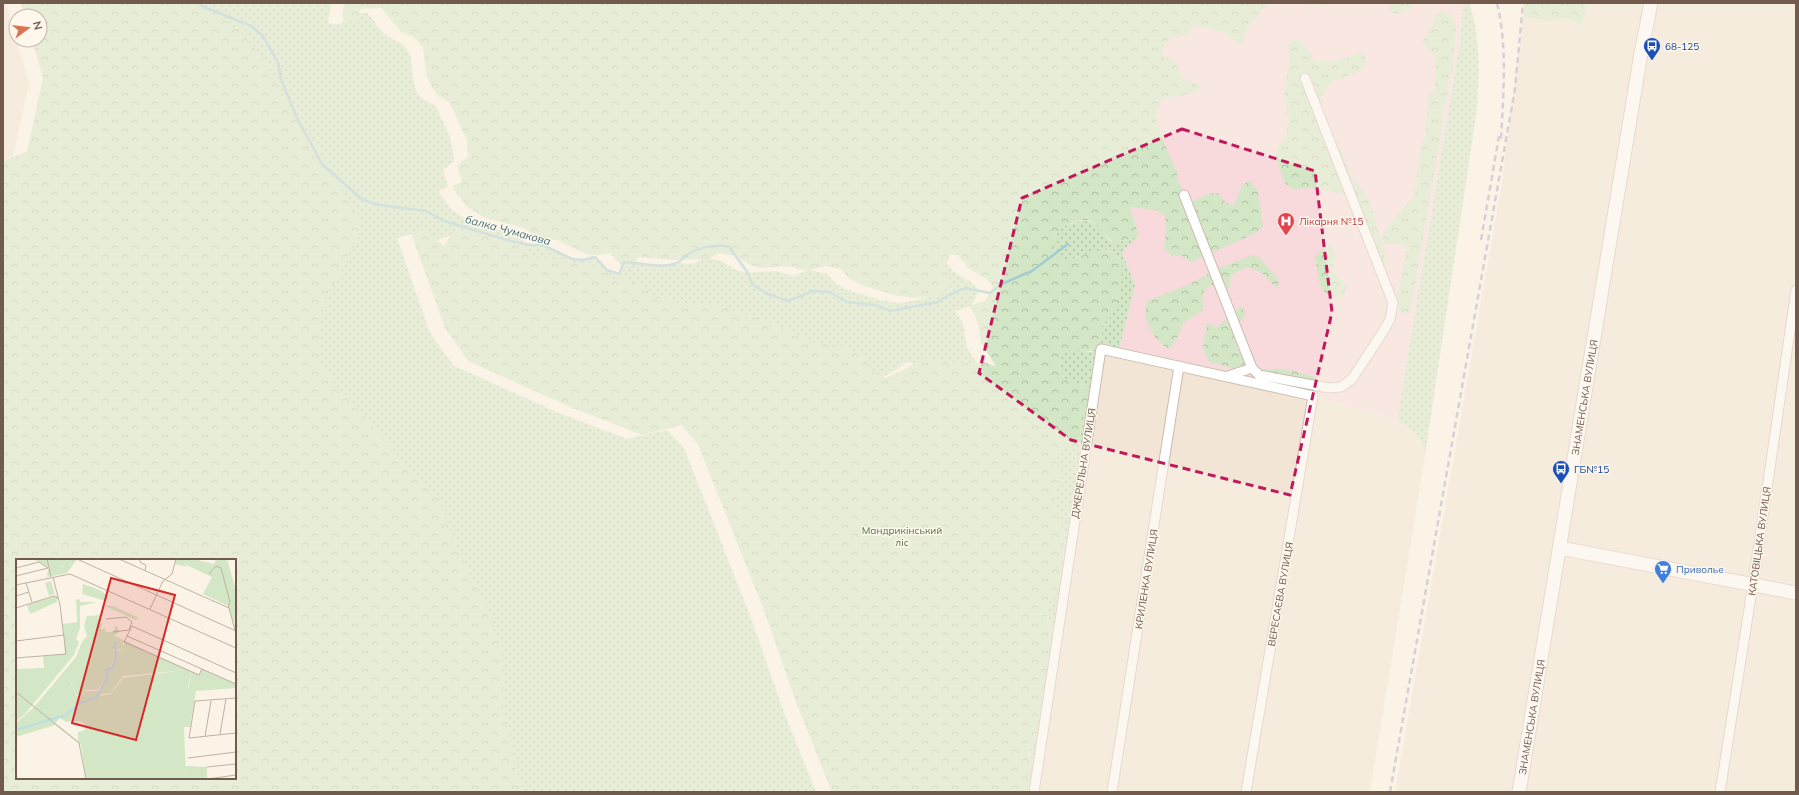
<svg xmlns="http://www.w3.org/2000/svg" width="1799" height="795" font-family="Mulish,sans-serif">
	<style>
		.residential { fill: #f2e5d5 }
		.medical { fill: #f8dadd }
		.grass { fill: url(#grass-dots) }
		.forest { fill: url(#forest-crowns); fill-rule: evenodd }
		.lines { fill: none; stroke-linecap: round; stroke-linejoin: round }
		.stream { stroke: #a3ccd3; stroke-width: 2.5 }
		.street-casing { stroke: #cbbbad; stroke-width: 11 }
		.secondary-casing { stroke: #d0bdae; stroke-width: 15 }
		.street { stroke: #fff; stroke-width: 9 }
		.secondary { stroke: #fff; stroke-width: 13 }
		.rail { stroke: #b6a5c3; stroke-width: 2.5; stroke-dasharray: 6 4; stroke-linecap: butt }
		.marked { fill: none; stroke: #c2185b; stroke-width: 3; stroke-dasharray: 8 5; stroke-linejoin: round }
		.labels { text-anchor: middle; stroke-width: 3; stroke-linejoin: round; paint-order: stroke }
		.transit-label { font-size: 10px; fill: #164399; stroke: #fef7ec; text-anchor: start }
		.health-label { font-size: 10px; fill: #be3a42; stroke: #fef7ec; text-anchor: start }
		.street-label { font-size: 10px; fill: #725a4d; stroke: #fef7ec }
		.park-label { font-size: 10px; fill: #547746; stroke: #fef7ec }
		.shop-label { font-size: 10px; fill: #366cbe; stroke: #fef7ec; text-anchor: start }
		.water-label { font-size: 11px; font-style: italic; fill: #45737c; stroke: #fef7ec }
		.inset-river { fill: none; stroke: #bcdde3; stroke-width: 2 }
		.inset-road { fill: none; stroke: #c0b1a4; stroke-width: 1 }
		.view { fill: #d62828; fill-opacity: 0.15; stroke: #d62828; stroke-width: 2 }
		.inset-edge { fill: none; stroke: #725a4d; stroke-width: 2 }
	</style>
	<defs>
		<pattern id="grass-dots" width="8" height="8" patternUnits="userSpaceOnUse"><rect width="8" height="8" fill="#d3e7c6"/><path d="M2 2h.1M6 6h.1" fill="none" stroke="#b0bea3" stroke-width="1.8" stroke-linecap="round"/></pattern>
		<pattern id="forest-crowns" width="20" height="18" patternUnits="userSpaceOnUse"><rect width="20" height="18" fill="#d3e7c6"/><path d="M2 6a3 3 0 1 1 6 0M12 15a3 3 0 1 1 6 0" fill="none" stroke="#b0bea3"/></pattern>
	</defs>
	<rect width="100%" height="100%" fill="#faf3e6"/>
	<path class="residential" d="M3,3H6L29,83L13,157L3,161Z
		M1587,3H1796V792H1395L1501,188L1523,17L1550,21L1565,18L1580,24L1586,15Z
		M1101,349L1313,396L1384,415L1409,427L1419,435L1423,444L1425,455L1370,792H1034Z"/>
	<path class="medical" d="M1177,3H1463L1460,41L1397,421L1384,415L1313,396L1118,354L1135,285L1122,252L1139,236L1130,207L1123,126Z"/>
	<path class="grass" d="M163,3H331L328,23L341,25L347,14L367,13C375,20 379,32 389,37C397,42 403,42 408,51C415,63 410,80 417,92C423,102 430,101 436,107C438,110 440,115 441,118C449,133 453,145 454,161L443,170L448,187L438,191L452,210L471,223L507,232L530,245H543L572,259L583,260L595,257L607,270L619,274L624,262L657,265L677,263L693,264L705,257L721,261L736,270L748,273L776,271L792,276L810,270L827,274L836,284L848,290L880,300L899,303L918,300L931,295L944,260L954,272L971,282L979,291L971,306L955,311L963,324L967,348L982,371L906,362L896,370L872,383L552,266L454,234L437,240L412,234L397,238L430,333L454,366L559,413L627,439L667,430L684,448L751,618L783,710L816,792H508L324,392Z
		M1463,3H1469C1481,36 1479,75 1477,109L1425,455C1422,436 1413,429 1397,421L1460,41Z
		M1084,220L1097,224L1110,241L1116,243L1139,236L1122,252L1135,285L1118,354L1101,349L1034,792H1030C1033,775 1028,759 1030,742L1039,736L1056,641L1047,617L1049,598L1061,588L1065,535L1056,509L1055,498L1059,470L1057,461L1059,448L1077,447L1083,423L1086,386L1064,378L1059,366L1062,354L1071,349L1092,352L1102,337L1101,327L1112,315L1122,260L1107,250L1077,257L1068,263L1058,258L1053,242L1061,227Z"/>
	<path class="forest" d="M21,3H189L197,5L207,13L221,16L242,34L265,59L274,81L287,100L293,115L317,144L324,163L359,216L358,238L326,298L318,334L320,362L338,388L440,501L446,521L466,566L491,619L505,670L503,703L516,771L524,792H3V161L27,152L43,78L32,40H40V16H25ZM17,560H235V778H17Z
		M344,3H1268L1248,27L1241,45L1224,32L1193,25L1189,34L1169,39L1163,47V57L1174,60L1183,78L1201,87L1193,93L1163,99L1158,107L1156,116L1158,126L1161,136L1177,172L1178,181L1190,202C1203,198 1205,192 1219,193L1224,201L1233,206L1242,186L1250,180C1263,194 1259,208 1263,226L1256,233L1191,262L1182,256H1172L1164,249L1166,227L1165,216L1156,210L1130,207L1139,236L1116,243C1103,238 1099,219 1083,220C1076,221 1068,225 1061,227L1053,242L1058,258L1068,262L1088,253L1107,250L1122,260C1124,274 1120,302 1112,315C1109,319 1105,323 1101,327L1102,337L1098,349C1085,355 1078,345 1062,354L1059,366L1064,378L1086,386L1088,400L1077,448L1059,449L1057,461L1059,470L1055,498L1056,509L1065,535L1061,589L1049,598L1047,617L1056,641L1041,713L1039,737L1030,742L1028,756L1036,762L1030,792H832L797,705L765,613L698,444L681,425L642,435L573,408L468,361L445,328L411,233L426,229L444,246L451,235L468,229L515,244L538,261C556,259 589,264 605,272C609,274 612,278 615,280L626,277L648,291L659,302L671,301L721,306L779,326L811,341L826,344L836,350L845,349L859,352L874,372L886,378L911,366L920,357L955,364L982,362L996,366L981,343L977,319L969,306L985,301L993,286L985,278L968,268L958,255H950L945,267L948,281L945,290L932,296L913,298L894,295L862,285L850,279L841,269L825,266L806,271L790,266L762,268L750,265L735,256L719,253L708,259L671,260L638,257L633,269L621,265L610,253L597,255L586,254L557,240H544L521,227L485,218L466,206L452,186L462,182L457,165L468,157L467,141L450,103L438,96L431,86L426,72L423,47L414,37L402,33L381,8L361,9L355,21L342,18Z
		M1308,3H1338L1308,6Z
		M1389,3H1413L1408,9L1399,14L1389,12Z
		M1524,3H1587L1586,15L1580,24L1565,18L1550,21L1523,17Z
		M1442,10L1452,15L1456,25L1453,66L1448,83L1447,101L1442,111L1443,123L1410,313L1400,314C1393,292 1407,269 1406,246L1395,244H1385L1381,235C1392,222 1402,207 1414,196L1421,147L1425,137L1428,98L1434,89L1436,58L1422,43L1432,25L1435,16Z
		M1296,38L1309,51L1314,61C1331,64 1346,58 1363,52L1367,62L1361,71L1331,82L1313,110L1319,130L1336,144L1343,153L1349,173L1369,198L1386,260L1381,270L1355,196L1313,188L1293,189L1285,183L1275,156L1279,146L1285,139L1289,121L1284,92L1289,63L1288,44Z
		M1330,244L1336,253L1332,271L1347,286L1344,296C1316,301 1319,276 1315,256Z
		M1253,255L1260,258L1279,281L1277,289L1262,273L1248,267L1234,273L1229,279L1231,286L1225,291L1212,285C1199,291 1203,298 1203,310L1183,323C1180,332 1176,343 1169,349C1152,339 1142,321 1147,301L1188,285L1219,268Z
		M1241,306L1246,314L1234,330L1235,340L1237,349L1251,364L1253,368C1264,371 1273,368 1284,369C1296,371 1314,376 1323,382L1259,375L1209,362C1198,345 1206,340 1207,322L1216,328Z"/>
	<g class="lines">
		<path class="stream" d="M200,3L202,6L251,26L262,35L278,62L281,79L296,116L322,164L363,200L379,205L426,211L444,221L507,240L530,245H543L572,259L583,260L595,257L607,270L619,274L624,262C640,263 662,269 677,263C681,261 684,257 687,255C699,247 715,244 729,247L748,273L752,284L768,294L788,301L813,291L829,292L847,302L875,305L890,311L938,302L949,295L965,288L990,293L1004,283L1032,271L1068,244"/>
		<defs>
			<path id="street" d="M1184,195L1252,368L1259,375L1329,388L1341,387L1352,379L1383,332L1390,319L1393,303L1305,78
				M1228,376L1252,368
				M1034,792L1101,349L1313,396L1246,792
				M1112,792L1179,366
				M1720,792L1753,584L1796,290"/>
			<g id="secondary">
				<path d="M1560,548L1796,593"/>
				<path id="s1" d="M1519,792L1641,53L1651,3"/>
			</g>
		</defs>
		<use href="#street" class="street-casing"/>
		<use href="#secondary" class="secondary-casing"/>
		<use href="#street" class="street"/>
		<use href="#secondary" class="secondary"/>
		<path class="rail" d="M1497,3C1508,49 1503,94 1501,141
			M1481,240L1499,136
			M1390,792L1515,89L1523,3"/>
	</g>
	<path d="M0 0H1799V795H0ZM1182,129L1315,171L1332,312L1290,495L1071,440L979,373L1022,198Z" fill="#faf3e6" fill-opacity=".55" fill-rule="evenodd"/>
	<path class="marked" d="M1182,129L1315,171L1332,312L1290,495L1071,440L979,373L1022,198Z"/>
	<defs>
		<symbol id="bus-pin" viewBox="-11 -11 22 30"><path d="M0 17L-7.5 6A9.5 9.5 0 1 1 7.5 6Z" fill="#1a4fb4" stroke="#fef7ec"/><path d="M-5-6H5V4H4V6H2V4H-2V6H-4V4H-5ZM-3.5-4V0h7V-4ZM-3.5 1.2v1.5H-2V1.2ZM2 1.2v1.5H3.5V1.2Z" fill="#fff"/></symbol>
		<symbol id="hospital-pin" viewBox="-11 -11 22 30"><path d="M0 17L-7.5 6A9.5 9.5 0 1 1 7.5 6Z" fill="#e0444e" stroke="#fef7ec"/><path d="M-5-5h3v3.5h4V-5h3V5h-3V1.5h-4V5h-3Z" fill="#fff"/></symbol>
		<symbol id="supermarket-pin" viewBox="-11 -11 22 30"><path d="M0 17L-7.5 6A9.5 9.5 0 1 1 7.5 6Z" fill="#3f7fe0" stroke="#fef7ec"/><path d="M-6-5.5h2.5l.6 2H6L4.5 2H-2.5L-4.4-4H-6ZM-1.5 3.2a1.3 1.3 0 1 0 .1 0ZM3 3.2a1.3 1.3 0 1 0 .1 0Z" fill="#fff"/></symbol>
	</defs>
	<g fill-rule="evenodd">
		<use href="#bus-pin" x="1642" y="36" width="20" height="27"/>
		<use href="#hospital-pin" x="1276" y="211" width="20" height="27"/>
		<use href="#bus-pin" x="1551" y="459" width="20" height="27"/>
		<use href="#supermarket-pin" x="1653" y="559" width="20" height="27"/>
	</g>
	<g class="labels">
		<g class="transit-label">
			<text x="1665" y="50">68-125</text>
			<text x="1574" y="473">ГБ№15</text>
		</g>
		<g class="health-label">
			<text x="1299" y="225">Лікарня №15</text>
		</g>
		<g class="street-label">
			<text dy="4" stroke="none"><textPath href="#s1" startOffset="400">ЗНАМЕНСЬКА ВУЛИЦЯ</textPath></text>
			<text transform="translate(1083 463) rotate(-81)" y="4">ДЖЕРЕЛЬНА ВУЛИЦЯ</text>
			<text transform="translate(1759 541) rotate(-82)" y="4">КАТОВІЦЬКА ВУЛИЦЯ</text>
			<text transform="translate(1146 579) rotate(-81)" y="4">КРИЛЕНКА ВУЛИЦЯ</text>
			<text transform="translate(1280 594) rotate(-80)" y="4">ВЕРЕСАЄВА ВУЛИЦЯ</text>
			<text dy="4" stroke="none"><textPath href="#s1" startOffset="76">ЗНАМЕНСЬКА ВУЛИЦЯ</textPath></text>
		</g>
		<g class="park-label">
			<text x="902" y="534">Мандрикінський<tspan x="902" dy="12">ліс</tspan></text>
		</g>
		<g class="shop-label">
			<text x="1676" y="573">Приволье</text>
		</g>
		<g class="water-label">
			<text transform="translate(508 230) rotate(15)" y="4">балка Чумакова</text>
		</g>
	</g>
	<g transform="translate(16 559)">
		<rect width="220" height="220" fill="#faf3e6"/>
		<path d="M17,0H61L51,14L46,15L48,7L42,9V13ZM180,4L197,8V17L204,19L214,43L220,73L212,47L187,35L196,18L168,5ZM87,46L97,47L123,59L120,61ZM99,77L175,112L171,133L150,139L56,150L54,122L60,136L64,138L69,132H83L91,120L92,113L100,98L97,94L100,91L107,93L106,102L84,137L95,135L107,119L169,111L122,90L108,87V84H98ZM169,207L191,208V220H170Z" fill="#d3e7c6"/>
		<path d="M160,0H177L198,5L200,0H211L220,32V67L204,19L196,18L198,9L179,4L168,5L171,8L159,5ZM36,8L42,13V8H49L47,15L31,18L32,10ZM67,25L84,31L92,37L90,42L66,35ZM42,36L41,43L14,55L11,46ZM64,40V43H81L64,47V69L60,80L63,83L58,96L8,156L0,162V110L28,109L27,97L49,95L47,65L61,63L60,41ZM85,56V59L81,58L86,65L85,71L89,69L90,73H96L99,69L97,67L102,68L103,74L97,77H99L98,84L102,79L108,87L110,85L171,111L107,117L95,134L83,136L105,101L106,92L100,90L97,92L100,97L92,112L91,119L82,131H69L65,137L60,135L54,121L57,150L66,144L81,140L92,146L106,140H140L156,134L169,133L173,127L175,112L183,116L186,110L220,125V129L180,132L174,168H168L170,220H70L65,186L39,166L0,178V164L18,148L60,98L66,83L71,77L68,67L71,57ZM44,159L50,163L63,162L69,165V171L62,173V182L39,164Z" fill="#d3e7c6" fill-rule="evenodd"/>
		<path d="M35,22L39,35L33,37L29,24Z" fill="#d3e7c6"/>
		<path class="inset-river" d="M0,171L50,156L64,144L80,139L91,120V111L96,109L100,99L99,83"/>
		<path class="inset-road" d="M31,0L35,18M103,0L213,49L219,71M123,0L125,4L130,6L129,12M56,1L61,0L220,72M0,9L23,3L32,9M193,15L200,7L205,9L214,43L212,49M0,17L32,9M10,24L16,43M0,26L54,15L220,89M0,37L13,33M0,49L38,37L43,40M134,50L147,22L156,15L160,0M90,60L110,58L116,63L113,71L97,73M111,77L220,125M0,82L48,76M0,99L50,95L44,46L37,18M186,110L183,116L108,83L116,67L220,114M0,133L63,184L70,220M220,139L179,142L173,179L220,174M204,175L210,140M189,177L195,142M220,183V216M172,199L220,193M191,208L220,205M191,220L220,216"/>
		<path class="view" d="M95,19L159,36L120,181L56,164Z"/>
		<rect width="220" height="220" class="inset-edge"/>
	</g>
	<rect width="1799" height="795" fill="none" stroke="#725a4d" stroke-width="8"/>
	<g transform="translate(28 28) rotate(75)"><circle r="19" fill="#fef7ec" stroke="#c6b8ac"/>
	<path d="M0-3L7 15L0 10L-7 15Z" fill="#db7455"/>
	<text y="-6" font-size="11" font-weight="bold" text-anchor="middle" fill="#725a4d">N</text>
	</g>
</svg>
